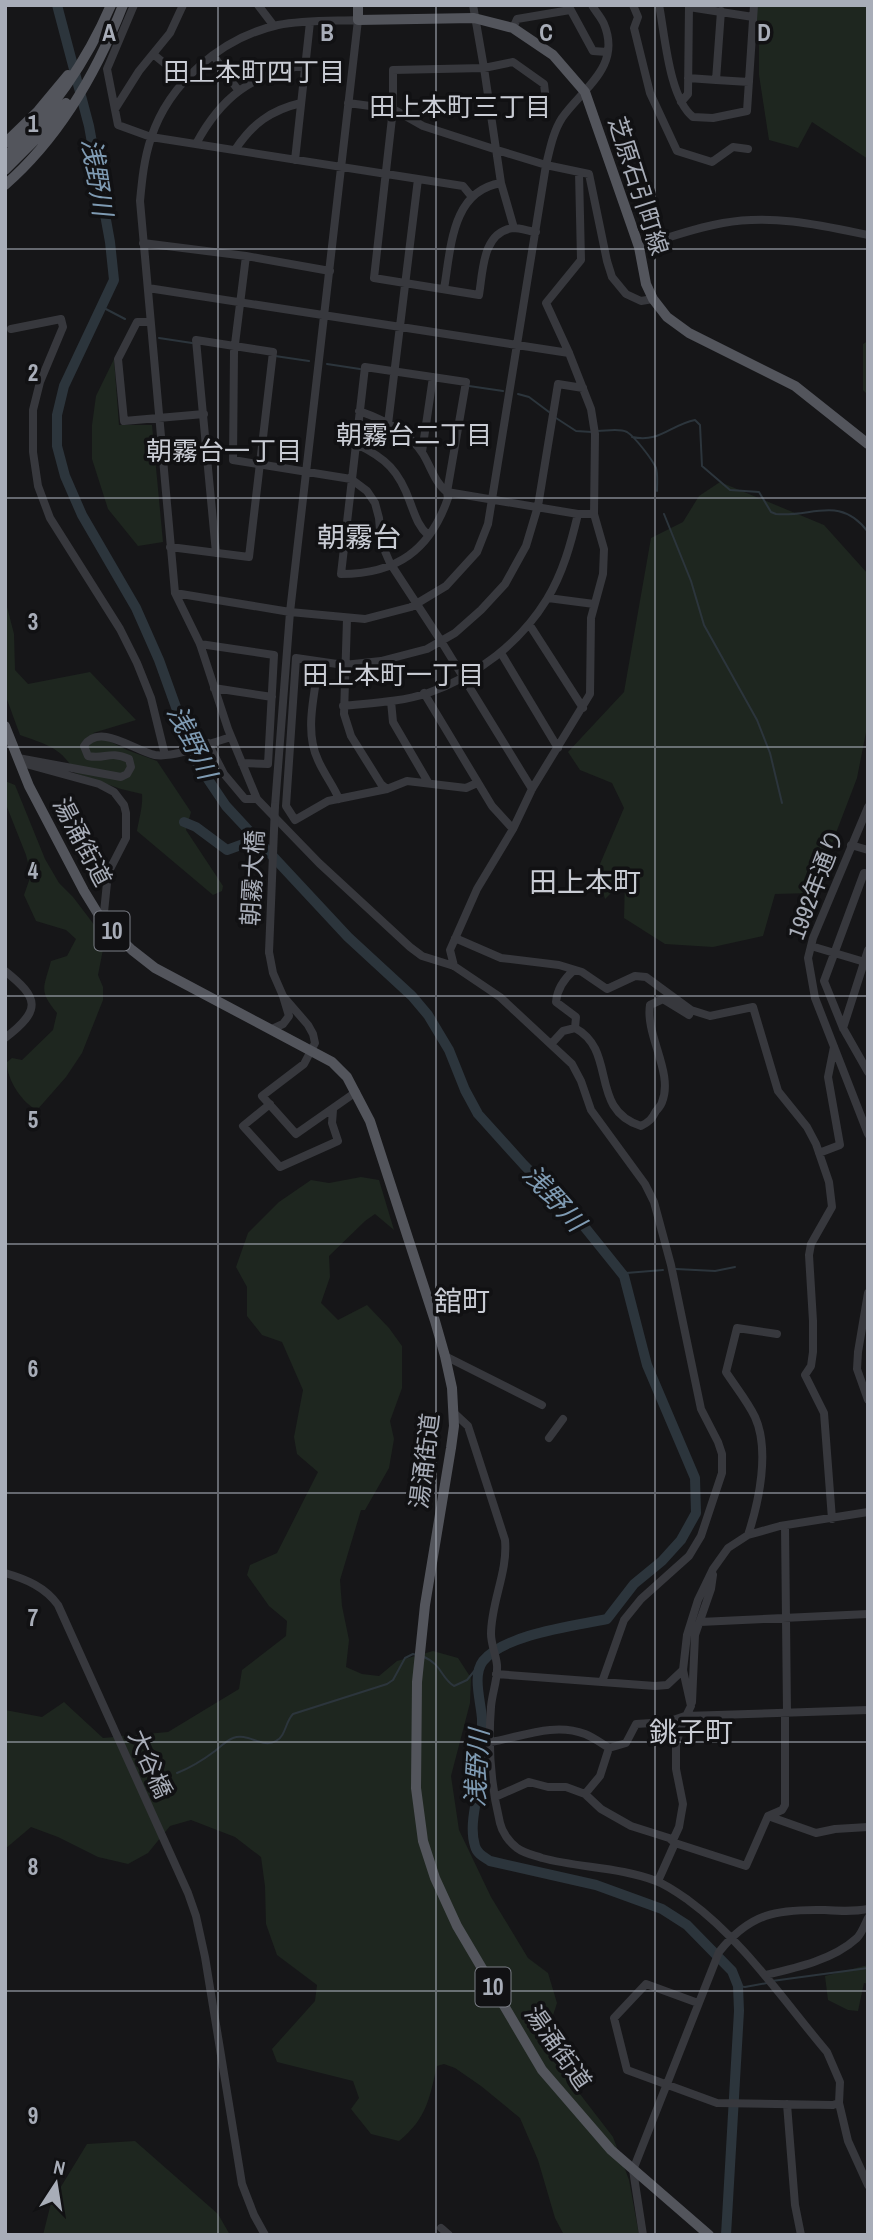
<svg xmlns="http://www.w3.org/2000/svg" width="873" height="2240" font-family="'Archivo Narrow','Noto Sans JP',sans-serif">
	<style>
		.green { fill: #1e261f }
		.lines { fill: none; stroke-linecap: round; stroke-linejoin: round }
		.stream { stroke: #2c353c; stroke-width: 2 }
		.river { stroke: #2c353c; stroke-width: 10 }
		.minor { stroke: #37383d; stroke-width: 8 }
		.major { stroke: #53555c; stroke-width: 10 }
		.minor-bridge { stroke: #37383d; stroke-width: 8 }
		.grid { fill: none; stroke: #a8adb8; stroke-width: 2; stroke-opacity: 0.55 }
		.labels { text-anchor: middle; stroke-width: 7; stroke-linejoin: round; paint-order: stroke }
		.shield { fill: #111113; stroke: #7b7e86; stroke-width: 2 }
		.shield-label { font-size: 23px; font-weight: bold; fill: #a8adb8 }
		.street-label { font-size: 24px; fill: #a8adb8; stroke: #111113 }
		.neighbourhood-label { font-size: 26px; fill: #c9ccd4; stroke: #111113 }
		.water-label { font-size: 26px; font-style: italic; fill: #7f9bb3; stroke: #111113 }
		.quarter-label { font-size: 28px; fill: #c9ccd4; stroke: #111113 }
		.grid-label { font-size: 23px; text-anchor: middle; font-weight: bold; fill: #a8adb8; stroke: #111113; stroke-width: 7; stroke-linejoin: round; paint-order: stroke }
	</style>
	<rect width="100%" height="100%" fill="#161618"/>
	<path class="green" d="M758,5H868V159L812,122L798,148L769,140L759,75V46L753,21Z
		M868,341V395L863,390V344Z
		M114,359L119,425H152L163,542L138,546L108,509L92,459V425L96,396Z
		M720,482L824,525L868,574V722L857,778L813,893L775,894L763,936L713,947L665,944L624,918L625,879L605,899L597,871L624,808L612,783L580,770L568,752L624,692L651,538L683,522L699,496Z
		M5,599L14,634L15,670L28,684L90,672L136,720L93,733L127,750L157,761L191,812L186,830L223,886L222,891L213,895L137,831C139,818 143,807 142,794L121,789L75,773C63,748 45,744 20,735L5,694Z
		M5,781L15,785L45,859L59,883L73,897L105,939L98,975L103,987V1000L82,1053L66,1077L37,1110C22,1103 6,1078 7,1062L12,1058L22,1060L53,1030L57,1013C38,990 44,988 51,961L67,956L76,939L66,930L36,921L24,895L31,875L26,855L5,802Z
		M361,1177L379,1180L394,1230L375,1214L365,1221L329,1256L330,1277L321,1303L338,1320L367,1305L389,1328L402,1346V1388L390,1421L394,1439L389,1468L365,1510H361L340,1580L342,1606L349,1640L346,1667L362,1674L379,1676L397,1661L433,1651L458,1658L471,1678L470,1703L451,1776L459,1830L491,1897L528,1958L548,1973L557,2003L543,2046L613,2137L629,2180L639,2235H564L555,2218L538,2160L520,2118L481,2086L455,2068L444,2064L437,2066C429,2099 427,2118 399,2141L371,2134L351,2109L359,2098L353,2081L277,2062L272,2049L315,2001L317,1985L277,1955L266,1924L265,1886L261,1857L235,1837L191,1820L170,1826L148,1853L128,1864L98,1857L58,1837L31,1827L5,1849V1710L42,1717L64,1702L103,1738L168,1732L239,1689L242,1670L286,1636L287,1621L269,1606L247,1575L250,1565L277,1553L318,1472L297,1454L294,1437L303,1390L282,1342L262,1335L247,1316V1287L236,1267L248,1233L279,1202L311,1180L329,1183Z
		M868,1965V1984L864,1983L858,2011L848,2010L828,2000L825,1976Z
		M135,2141L218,2214L230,2235H43L51,2203L87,2144Z"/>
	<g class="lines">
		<path class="stream" d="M102,307L125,319
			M159,338L192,343
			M275,356L309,361
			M327,364L360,369
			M469,386L503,391
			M518,394L529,397L549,412
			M556,418L576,431L592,432
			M598,431C606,431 619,428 627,432C635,437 652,459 656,468C658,475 657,484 657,491
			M632,437C660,443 670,425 695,420L700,425L702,466L730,490L759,492L771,512L776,514C811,518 840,494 868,532
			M664,514L691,581L704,625L757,720L770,753L782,803
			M676,1269L715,1271L735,1267
			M624,1276L626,1273L663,1270
			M422,1656C443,1665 440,1677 454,1686L467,1680L480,1664
			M177,1773C190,1768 203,1760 215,1751C220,1747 227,1740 233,1738C248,1732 262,1749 276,1741C286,1736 285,1722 293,1714L387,1684L393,1680L405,1658L413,1654L417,1655
			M772,1981L868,1968
			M738,1986L745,1987L767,1983"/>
		<path class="river" d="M57,5L89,126L110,242L114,280L64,386L57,415V446L65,476L82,515L136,608L159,660L195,760L226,806L348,937L412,996L428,1015L449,1050L465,1090L478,1114L524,1165L583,1225L624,1276L647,1365L695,1478L696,1513L681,1540L662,1561L634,1584L607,1619C574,1626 505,1634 483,1661C472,1675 481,1702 482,1719C482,1736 482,1755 480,1772C479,1795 468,1824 475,1846C477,1854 484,1857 490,1861L596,1885L662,1909L687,1925L732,1971L738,1986L739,2011L726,2235
			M184,822L196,827L227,850L257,839"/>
		<path class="minor" d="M134,5L107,69L118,125L151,137L463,186L472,197
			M258,5L274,26
			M473,5L484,68L501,183L514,228
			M568,5L593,51L607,52
			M633,5L638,17L634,28L650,93L677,151L712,162L733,147L748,149
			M659,5C665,35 669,98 693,117L713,118L747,111L754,5
			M689,7L753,17
			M358,20L290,612L175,593L140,201C142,180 144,159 151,138C169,83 221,38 278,25C303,20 331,21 358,20Z
			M513,28L517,19L570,10
			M153,54L185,80
			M213,55L238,90
			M688,78L716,80L721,11
			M716,80L749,82
			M681,102L688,94L689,5
			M348,103L393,109L423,126L497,150L546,165L589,174L607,261L612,277L626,294L641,301L653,299
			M115,109L139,71L170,33L183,5
			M196,144C221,97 252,74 305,65
			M235,150C252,124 271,110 301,103
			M295,160L310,22
			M536,232C529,231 520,228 513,228C482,232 483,272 479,295L374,278L393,109V70L484,68L513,62L544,84L546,101
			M143,243L246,256L330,271
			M639,247C667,238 694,228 723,223C772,214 820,225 868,235
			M246,256L234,352L233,460L351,479L367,491L375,503L379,518L381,542L390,563L441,641L532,789
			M148,288L569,353
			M444,289C451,249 451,191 501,183
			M150,322H137L118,359L124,421L204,414
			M11,329L61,319L63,327L40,382L33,410V452L38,486L50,518L120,629L137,663L151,698L165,755
			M365,367L466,382L447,492L448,498C430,550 397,574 341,574Z
			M359,411C382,419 410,433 423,454C431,467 435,483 447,492L578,514H594
			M388,424L418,179
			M356,444C386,458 399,471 410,502C415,515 418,526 428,535
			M422,452L433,377
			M170,547L249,557L273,352L196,340L216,553
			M175,593L200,644L228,729L257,799L319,863L410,947L422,956L454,966L500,997L572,1064L581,1081L591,1110L645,1184L654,1202L671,1265L701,1409L718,1442L722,1454V1473L701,1536L689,1556L641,1599L624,1620L602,1682
			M548,598L594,604
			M347,619L344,714L351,736L381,784L387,789
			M529,624L583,708
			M200,644L274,655L268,764L242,763
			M501,653L558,748
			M319,662C315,693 304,731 318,760C324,774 333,785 339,799
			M214,688L272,697
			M424,693L492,806L513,829
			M391,701L393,722L428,782
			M343,706C371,703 401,702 428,693C477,676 520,643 547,599C563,573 571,543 578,514
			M208,743L224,774L245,799H257
			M18,758L121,777L127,774L131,767L129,759C109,750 105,760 88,756L84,746C99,722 135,751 155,755C176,758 210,743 231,737
			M26,764L99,784L114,792L124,805L126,813V838L108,873L103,922
			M477,783L466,788L407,781L387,789L328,801L295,820L286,806L296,658L344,665L381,661L427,649L455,633L481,610L505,584L526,546L538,506L558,384L583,388
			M275,806L290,612L365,619L411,607L446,586L477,552L488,524L546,165C550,149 553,132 562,118C582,89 622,67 604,24C601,17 595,11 592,5
			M868,807L813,938L808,958L815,998L868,1134
			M851,845L868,850
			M868,874L864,873L824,981L843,1028L868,1072
			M455,938L501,958L559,965L582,972L607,989L635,976L646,977L691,1010
			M811,946L868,963
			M269,952L273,973L283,996L308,1025L313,1034L315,1043L304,1064L262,1096L296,1134L356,1092
			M454,966L450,950L477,889L513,829L532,789L590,694L591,618L603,574L604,549L594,514L595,434L591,409L569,353L546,303L581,260L579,172
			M574,970C565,978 557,989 556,1002L576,1017L575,1028
			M5,971C39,998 42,1010 5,1038
			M843,1028L868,950
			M272,1029L283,1024L289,1016L283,996
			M552,1043L563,1031L575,1028C618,1051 588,1109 641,1126C649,1122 652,1119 656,1111C657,1110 662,1104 662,1102C674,1073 645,1035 650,1005L663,999L689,1015L691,1010L710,1016L753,1007L778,1091L807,1127L816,1144L829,1182L832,1207L811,1244L809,1255L813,1321V1352L811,1366L805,1375L824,1413L832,1519
			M270,1104L243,1126L280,1167L338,1141L332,1123L333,1110
			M819,1153L840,1145L828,1077L834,1047
			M868,1293L858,1352L857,1369L868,1400
			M445,1356L542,1405
			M454,1413L468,1426L505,1540C508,1572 491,1602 491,1634C491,1644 496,1655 497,1665C498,1679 492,1693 491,1707C488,1744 491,1786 500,1823C502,1832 509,1842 517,1848C525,1854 534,1855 542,1858C579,1868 620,1867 656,1881C667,1885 678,1893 688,1900C743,1940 783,2000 827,2052L840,2082L839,2103L848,2141L868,2185
			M549,1438L563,1419
			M748,1535C759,1502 770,1450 755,1417C748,1402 735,1386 726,1372L737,1328L777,1334
			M5,1573C26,1579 45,1587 58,1605L188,1893L196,1916L205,1957L242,2184L254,2215L265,2235
			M700,1622L868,1614
			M496,1674L655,1686L667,1685L683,1670
			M692,1702L695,1635L711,1589L713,1575
			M491,1742C521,1737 554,1722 585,1734C593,1737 601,1743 609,1748
			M585,1794L600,1776L609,1748L626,1743L636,1724L667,1722L685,1716L868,1710
			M495,1797L529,1782L548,1787H566L585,1794L601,1809L631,1826L669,1838L675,1843L746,1866L768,1816L782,1810L785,1805V1716L787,1712L785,1526
			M768,1816L816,1833L835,1829L868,1827
			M673,1840L679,1827L683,1804L676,1769V1745L682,1724L691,1706L683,1670L687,1635L698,1600L713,1569L728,1548L748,1535L780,1526L868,1512
			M658,1881L675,1843
			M765,1975C796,1968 833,1960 857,1938C862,1933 865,1924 868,1918
			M698,2003L646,1984L614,2018L627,2070L717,2103L833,2105L839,2103
			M787,2104L795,2205L801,2235
			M441,2228L449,2235
			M643,2235L633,2170L719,1952C750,1913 777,1909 824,1910C839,1911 853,1912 868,1909"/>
		<path class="major" d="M358,5V20L474,18L513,28L553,55L585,92L639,247L646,284L653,299L667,317L689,333L795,386L868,444
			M5,143L38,111L68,75
			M5,157C51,113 86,63 111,5
			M5,170L39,136L66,103
			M5,185C60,137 97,72 123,5
			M5,726L29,786L84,891L103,922L132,950L155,968L332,1062L347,1077L370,1121L435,1321L445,1356L452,1388L454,1426L451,1448L425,1605L417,1682L416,1788L423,1841L435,1878L457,1926L542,2070L611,2150L709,2235"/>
		<path class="minor-bridge" d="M269,952L275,806"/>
	</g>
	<path class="grid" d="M218,5V2235M436,5V2235M655,5V2235M5,249H868M5,498H868M5,747H868M5,996H868M5,1244H868M5,1493H868M5,1742H868M5,1991H868"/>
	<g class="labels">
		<g class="shield">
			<rect x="94.5" y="911.5" width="35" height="39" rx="5"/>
			<rect x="475.5" y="1967.5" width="35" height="39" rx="5"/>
		</g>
		<g class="shield-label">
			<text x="112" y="939">10</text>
			<text x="493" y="1995">10</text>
		</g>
		<g class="street-label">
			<text transform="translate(638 186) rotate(72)" y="8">芝原石引町線</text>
			<text transform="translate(82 842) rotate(62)" y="8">湯涌街道</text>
			<text transform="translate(253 878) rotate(-87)" y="8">朝霧大橋</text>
			<text transform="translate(816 884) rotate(-69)" y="8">1992年通り</text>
			<text transform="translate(425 1461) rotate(-83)" y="8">湯涌街道</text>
			<text transform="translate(150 1764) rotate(66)" y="8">大谷橋</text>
			<text transform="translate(558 2048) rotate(55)" y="8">湯涌街道</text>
		</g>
		<g class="neighbourhood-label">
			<text x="254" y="81">田上本町四丁目</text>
			<text x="460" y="116">田上本町三丁目</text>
			<text x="414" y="444">朝霧台二丁目</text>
			<text x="224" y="460">朝霧台一丁目</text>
			<text x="393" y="684">田上本町一丁目</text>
		</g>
		<g class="water-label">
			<text transform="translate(97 177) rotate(81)" y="9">浅野川</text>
			<text transform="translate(192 742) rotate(64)" y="9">浅野川</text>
			<text transform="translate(554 1198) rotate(48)" y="9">浅野川</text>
			<text transform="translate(477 1768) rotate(-87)" y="9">浅野川</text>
		</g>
		<g class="quarter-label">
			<text x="359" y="547">朝霧台</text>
			<text x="585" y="892">田上本町</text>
			<text x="462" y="1311">舘町</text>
			<text x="691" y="1742">銚子町</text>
		</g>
	</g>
	<g class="grid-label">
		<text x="109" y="41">A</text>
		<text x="327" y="41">B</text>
		<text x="546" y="41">C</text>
		<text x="764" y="41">D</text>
		<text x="33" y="132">1</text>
		<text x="33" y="381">2</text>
		<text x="33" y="630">3</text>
		<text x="33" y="879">4</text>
		<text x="33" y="1128">5</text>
		<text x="33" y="1377">6</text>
		<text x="33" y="1626">7</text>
		<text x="33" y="1875">8</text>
		<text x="33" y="2124">9</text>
	</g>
	<rect width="873" height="2240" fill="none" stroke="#a8adb8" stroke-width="14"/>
	<g transform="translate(56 2184) rotate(12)" stroke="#111113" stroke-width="5" paint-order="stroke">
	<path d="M0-5L12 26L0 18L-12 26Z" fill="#a8adb8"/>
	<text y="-10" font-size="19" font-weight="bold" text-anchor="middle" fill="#a8adb8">N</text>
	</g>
</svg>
